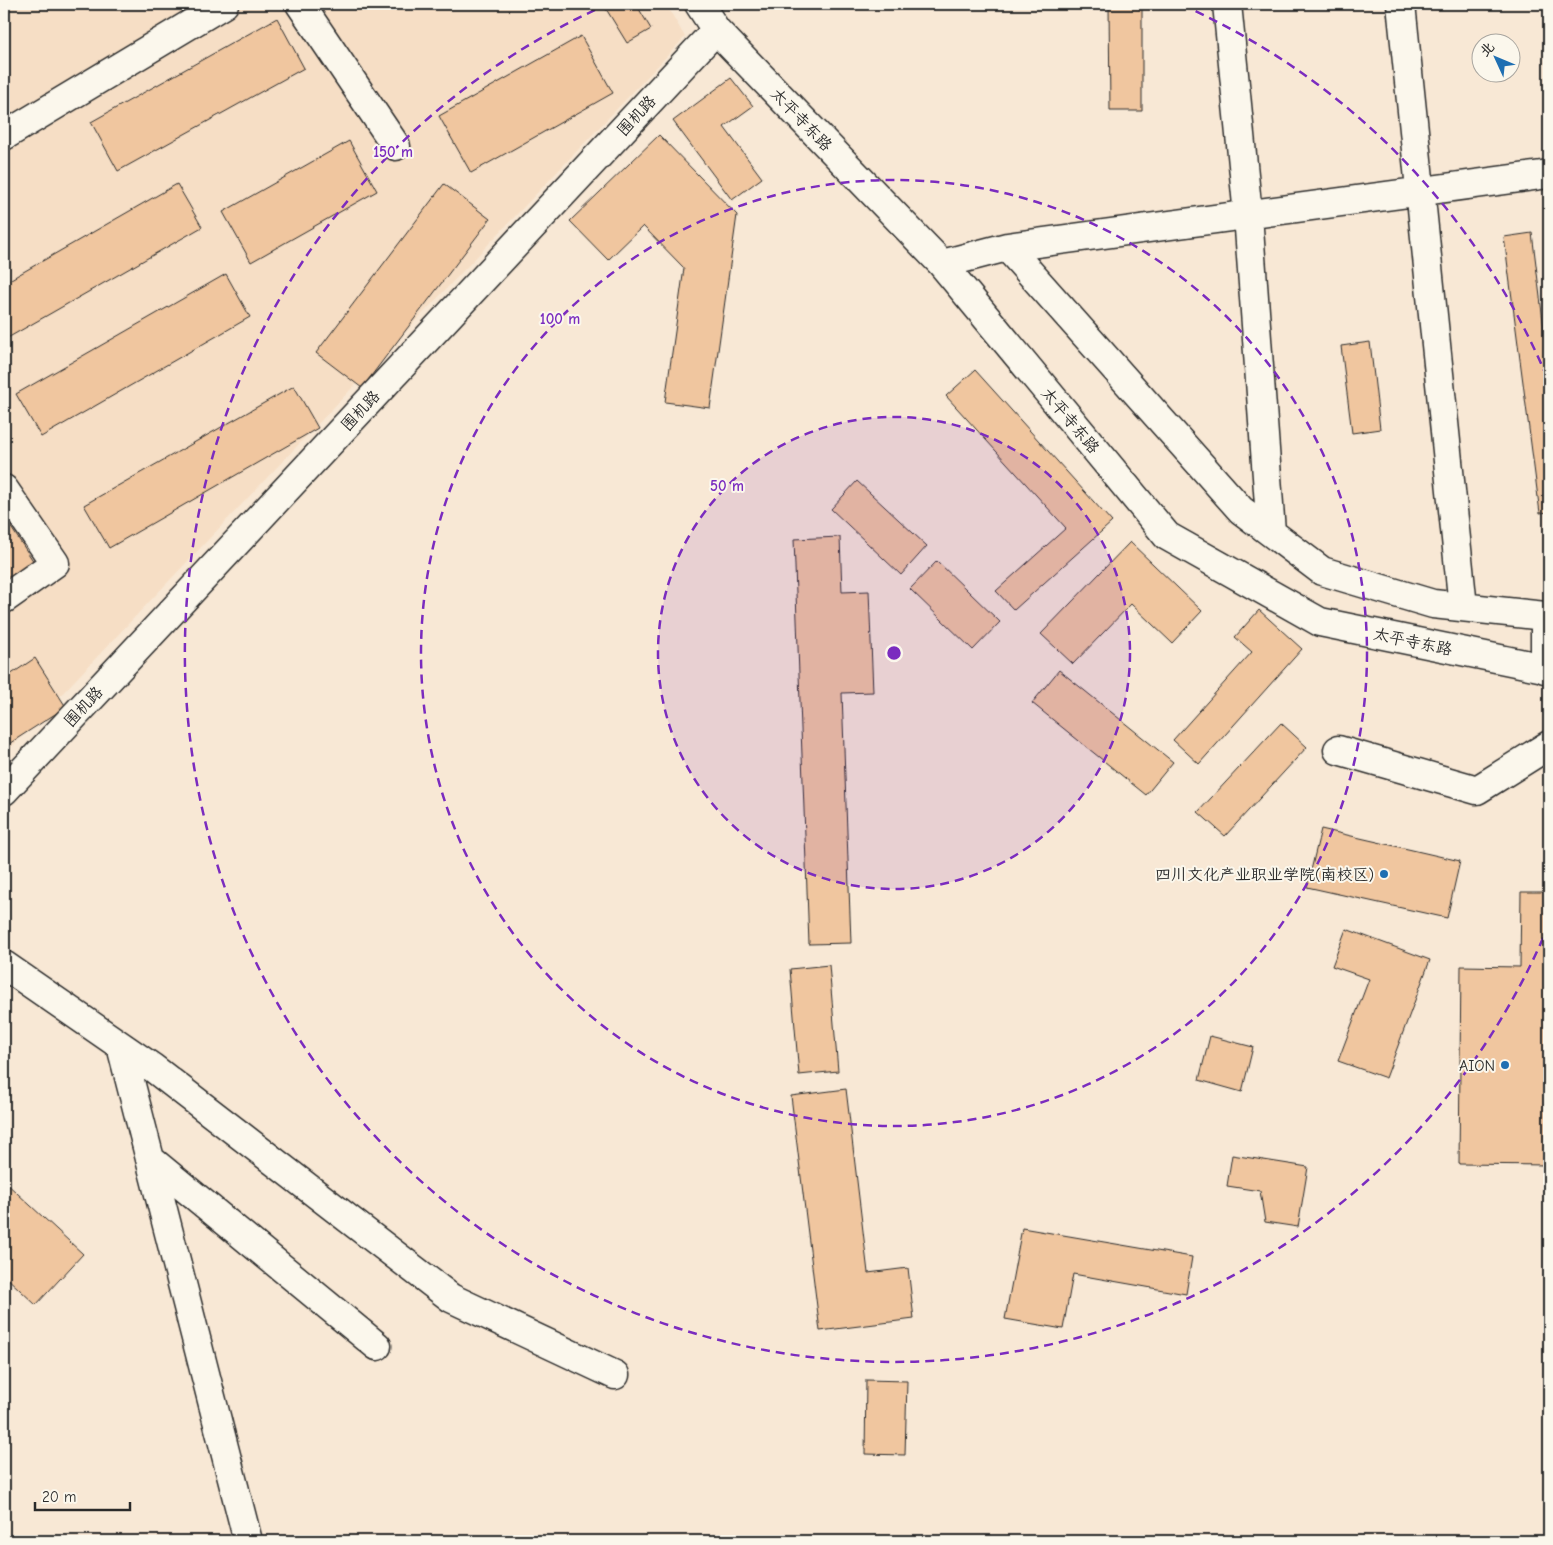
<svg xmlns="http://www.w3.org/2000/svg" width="1553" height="1545" font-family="'Comic Neue','LXGW WenKai TC',sans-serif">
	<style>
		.built { fill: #f6dec5 }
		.building { fill: #f0c69f; stroke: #2b2b2b }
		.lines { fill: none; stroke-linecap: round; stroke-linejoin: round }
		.minor-casing { stroke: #2b2b2b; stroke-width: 31 }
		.minor { stroke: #fbf7ec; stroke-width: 28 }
		.ring { fill: none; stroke: #7b2cbf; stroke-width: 2.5; stroke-dasharray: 9 6 }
		.poi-dot { fill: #1f6fb2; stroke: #fbf7ec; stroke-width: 2 }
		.labels { text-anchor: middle; stroke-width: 4; stroke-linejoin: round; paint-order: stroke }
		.street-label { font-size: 16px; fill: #2b2b2b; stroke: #fbf7ec }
		.poi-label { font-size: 16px; fill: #2b2b2b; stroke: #fbf7ec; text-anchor: end }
		.centre { fill: #7b2cbf; stroke: #fbf7ec; stroke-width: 2.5 }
		.ring-label { font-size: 15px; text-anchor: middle; font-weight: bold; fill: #7b2cbf; stroke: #fbf7ec; stroke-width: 4; stroke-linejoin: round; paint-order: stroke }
	</style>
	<rect width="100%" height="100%" fill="#f8e8d5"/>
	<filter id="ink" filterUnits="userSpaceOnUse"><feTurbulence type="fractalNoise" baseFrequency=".02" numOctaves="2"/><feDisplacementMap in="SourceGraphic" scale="10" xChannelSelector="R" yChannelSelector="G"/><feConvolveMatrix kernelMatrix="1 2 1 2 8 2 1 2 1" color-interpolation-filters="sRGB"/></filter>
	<g filter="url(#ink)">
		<path class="built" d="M4,4H666L685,37L4,755Z"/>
		<path class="building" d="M603,4H636L651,29L627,43Z
			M1109,4H1142V111H1110Z
			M277,18L304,68L118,171L91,122Z
			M581,36L613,93L471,173L439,116Z
			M731,78L753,106L724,127L762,178L732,200L673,121Z
			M659,135L737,215L710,408L665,402L684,268L643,226L608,260L570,221Z
			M349,141L377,191L251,262L223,212Z
			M177,184L202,227L4,340V283Z
			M444,184L490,219L362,388L316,353Z
			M1532,233L1549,369V512L1540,513L1504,237Z
			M226,274L250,317L41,437L16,394Z
			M1370,342L1380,429L1352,433L1341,346Z
			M975,370L1112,522L1014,610L996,591L1066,528L946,396Z
			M294,386L318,428L109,548L84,505Z
			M857,481L927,546L901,575L831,509Z
			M4,517L36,565L4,587Z
			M840,537L842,592L869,591L873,692L842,693L851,943L809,944L794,539Z
			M1130,542L1202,611L1172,643L1131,604L1073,664L1041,634Z
			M937,561L1000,622L973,650L910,589Z
			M1259,610L1302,649L1199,764L1173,740L1252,652L1235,637Z
			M35,658L66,707L4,747V679Z
			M1059,670L1173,762L1146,795L1032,703Z
			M1281,723L1307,747L1225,836L1198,812Z
			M1321,829L1460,861L1447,918L1307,887Z
			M1521,892H1549V1165L1459,1164L1461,966L1520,967Z
			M1346,929L1430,960L1386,1078L1338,1061L1369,979L1332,966Z
			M829,965L838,1071L799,1075L790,969Z
			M1210,1036L1253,1047L1242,1092L1199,1080Z
			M846,1089L868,1273L908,1268L914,1319L820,1331L791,1096Z
			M1232,1155L1308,1167L1298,1227L1265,1222L1260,1191L1227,1186Z
			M4,1181L83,1254L36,1305L4,1275Z
			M1022,1228L1192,1257L1186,1294L1073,1274L1063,1329L1005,1319Z
			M866,1380L907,1381L905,1455L865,1454Z"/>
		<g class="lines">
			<defs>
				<path id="minor" d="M300,4L396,146
					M699,4L716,30L942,264L1167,536L1320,622L1549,669
					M1227,4L1248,215L1271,532
					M1401,4L1463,607
					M4,136L224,4
					M1007,247L1241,510L1322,571L1433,604L1545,616V669
					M942,264L1007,247L1549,174
					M4,489L55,563L4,599
					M1338,750L1477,790L1549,745
					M4,791L716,30
					M4,965L153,1068L451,1298L615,1375
					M121,1046L248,1541
					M151,1160L377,1346"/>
			</defs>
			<use href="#minor" class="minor-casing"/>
			<use href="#minor" class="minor"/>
		</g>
	</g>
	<circle cx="894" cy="653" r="236" fill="#7b2cbf" fill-opacity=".12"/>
	<g class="ring">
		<circle cx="894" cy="653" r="236"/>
		<circle cx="894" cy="653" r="473"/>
		<path d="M1549 924A709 709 0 1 1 606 5M1182 5A709 709 0 0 1 1549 382"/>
	</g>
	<g class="poi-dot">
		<circle cx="1384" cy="874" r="5"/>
		<circle cx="1505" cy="1065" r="5"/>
	</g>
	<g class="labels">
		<g class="street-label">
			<text transform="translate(636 115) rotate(-47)" y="6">围机路</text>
			<text transform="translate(802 119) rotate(46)" y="6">太平寺东路</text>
			<text transform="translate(360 410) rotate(-47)" y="6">围机路</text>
			<text transform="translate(1071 420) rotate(50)" y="6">太平寺东路</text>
			<text transform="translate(1413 641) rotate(12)" y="6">太平寺东路</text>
			<text transform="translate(83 706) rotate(-47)" y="6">围机路</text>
		</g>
		<g class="poi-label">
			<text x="1374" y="880">四川文化产业职业学院(南校区)</text>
			<text x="1495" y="1071">AION</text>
		</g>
	</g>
	<circle cx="894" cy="653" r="8" class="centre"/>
	<g class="ring-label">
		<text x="393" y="157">150 m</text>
		<text x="560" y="324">100 m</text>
		<text x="727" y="491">50 m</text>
	</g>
	<rect width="1553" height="1545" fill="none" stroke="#fbf7ec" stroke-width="20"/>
	<rect x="10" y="10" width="1533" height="1525" fill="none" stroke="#2b2b2b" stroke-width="2" filter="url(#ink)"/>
	<g transform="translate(1496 58) rotate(314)"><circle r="24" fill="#fbf7ec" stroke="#a8a59f"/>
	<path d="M0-4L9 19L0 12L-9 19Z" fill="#1f6fb2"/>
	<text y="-8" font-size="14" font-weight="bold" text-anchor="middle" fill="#2b2b2b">北</text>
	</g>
	<path d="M35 1502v8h95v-8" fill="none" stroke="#2b2b2b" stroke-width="2.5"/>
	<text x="42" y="1502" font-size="15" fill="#2b2b2b" stroke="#fbf7ec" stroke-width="4" paint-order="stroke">20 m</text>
</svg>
